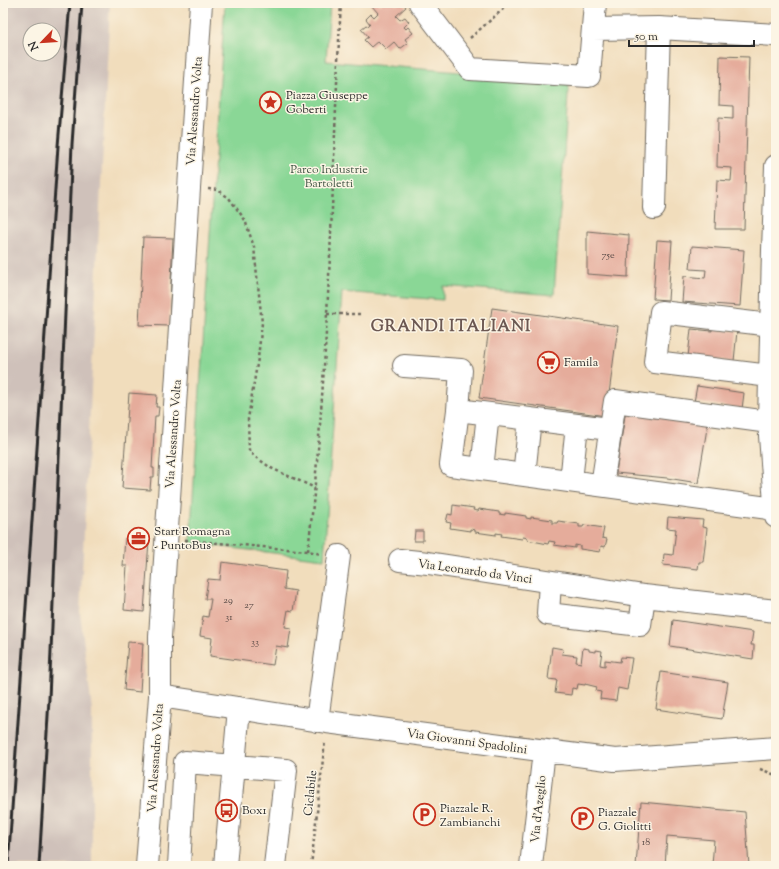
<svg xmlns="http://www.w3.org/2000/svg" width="779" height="869" font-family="'Sorts Mill Goudy',serif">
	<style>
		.industrial { fill: #cfc1ba; fill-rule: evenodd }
		.green { fill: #8ad796; stroke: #5a8160 }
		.building { fill: #e5ac9b }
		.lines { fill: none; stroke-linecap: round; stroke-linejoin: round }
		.minor-casing { stroke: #70695e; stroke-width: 24 }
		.path { stroke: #70695e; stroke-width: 2.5; stroke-dasharray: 3 3; stroke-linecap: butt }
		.minor { stroke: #fff; stroke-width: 22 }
		.rail { stroke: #2b2b2b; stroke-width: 3 }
		.labels { text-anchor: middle; stroke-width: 3; stroke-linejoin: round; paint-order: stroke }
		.number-label { font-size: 10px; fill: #5a4b47 }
		.poi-label { font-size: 12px; fill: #2b2b2b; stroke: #fcf5e5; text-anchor: start }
		.street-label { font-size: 12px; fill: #2b2b2b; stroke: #fcf5e5 }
		.park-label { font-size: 12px; fill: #435646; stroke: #fcf5e5 }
		.district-label { font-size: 16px; font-weight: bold; letter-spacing: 1px; fill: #6c5852; stroke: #fcf5e5 }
	</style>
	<rect width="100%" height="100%" fill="#fcf5e5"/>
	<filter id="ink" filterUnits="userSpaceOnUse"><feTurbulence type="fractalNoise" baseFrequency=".025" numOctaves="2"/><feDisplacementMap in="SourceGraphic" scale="8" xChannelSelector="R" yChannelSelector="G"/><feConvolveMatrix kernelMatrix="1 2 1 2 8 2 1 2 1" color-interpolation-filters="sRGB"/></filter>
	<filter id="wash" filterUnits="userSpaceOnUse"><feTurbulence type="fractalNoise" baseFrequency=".012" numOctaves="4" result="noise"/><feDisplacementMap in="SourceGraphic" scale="16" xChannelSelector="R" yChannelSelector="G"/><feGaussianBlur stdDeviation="0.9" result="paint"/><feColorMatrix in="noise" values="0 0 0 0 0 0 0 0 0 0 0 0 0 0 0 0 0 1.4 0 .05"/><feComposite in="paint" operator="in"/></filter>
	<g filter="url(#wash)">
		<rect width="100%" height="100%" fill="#f1ddbc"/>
		<path class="industrial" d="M3,3H110L80,613L92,710V866H3ZM30,30H54V54H30Z"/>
		<path class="green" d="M225,3H330L326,61L569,81L554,295L443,286V300L342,292L324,559L190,543Z"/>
		<g id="blocks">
			<path class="building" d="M373,3H379L380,5L382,3H394L396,5L399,3H403L406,7L396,16L400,20L405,17L409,22L404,27L406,29L408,27L413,33L405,39L408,43L400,49L394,42L386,49L378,41L371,47L364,40L368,37L361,29L366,25L368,26L370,24L366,19L371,14L374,17L378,13L371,5Z
				M720,56L749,57L744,229H715L717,180L731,181L732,168L717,167L718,118L733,119V106L719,105Z
				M587,231L629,235L628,277L587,274Z
				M143,237L173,238L169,326L139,325Z
				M657,240L672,241L668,300L653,299Z
				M692,246L744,250L740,306L682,302L684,276L705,278L706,270L690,269Z
				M492,308L618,326L606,416L479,398Z
				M691,329L712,331V329L737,331L734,361L688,357Z
				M697,386L744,393L742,409L694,402Z
				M129,393L157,395L156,407H159L158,416H155L152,468H154V477H151L150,490L122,488Z
				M626,409L708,422L698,483L667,478L616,473Z
				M453,505L474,508L473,510L478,511L479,509L499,512V514L505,515V513L526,516V518L531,519V517L552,520V523H557L558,521L579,524V527H583L584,525L604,528L602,538L607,539L605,547L601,546L600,552L580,549V546L575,545V548L554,545L555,542L549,541L548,544L527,540L528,538L523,537L522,539L501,536L502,534L496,533V535L475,532V530L470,529V531L450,528L451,523L446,522L448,514L452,515Z
				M668,517L703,520L702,527L707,528L703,562H699L698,569L663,565L664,554L673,555L676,529L667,528Z
				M415,531H423V541H414Z
				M125,538L149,540L144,612L124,610L127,566H123Z
				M222,562L286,571L284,589L296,591L293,611L288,610L285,627L291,628L288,648L276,646L273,665L210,656L212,638L200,636L203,616L208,617L211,599H205L208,579L220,580Z
				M673,620L753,632L751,645H754V648L753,659L670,646Z
				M128,642L143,643L140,692L124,690Z
				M552,647L563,649L562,654L577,656L576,662L581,663L583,648L589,649V651L596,652V650L602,651L600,665L605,666V660L620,662L621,657L632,658L627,690L618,688L616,701L600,699L601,692L596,691L597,687L585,684V685L578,684L577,689L572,688L571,695L555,693L557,680L548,679Z
				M661,672L728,682L722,719L656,709Z
				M641,802L745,812L749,866H712L714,840L667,836L665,866H636Z"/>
		</g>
	</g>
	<g filter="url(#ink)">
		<use href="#blocks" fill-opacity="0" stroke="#70695e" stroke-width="1"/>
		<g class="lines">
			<defs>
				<path id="minor" d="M420,3L470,69L589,76L595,3
					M593,29L659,28L776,35
					M776,166L773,250L769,422L776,517
					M654,208L659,28
					M404,366L461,370L458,410
					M770,376L655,362L661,312L771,325
					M609,429L458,410L451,465L775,509
					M482,469L488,414
					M524,475L530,419
					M571,481L577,425
					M602,485L615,401L769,422
					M400,560L428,563L644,596L776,611
					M550,582L548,614L640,625L644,596
					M160,696L327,722L615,760L776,748
					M317,721L339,556
					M147,866L160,696V637L201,3
					M179,866L185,762L286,770L275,866
					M225,866L239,708
					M531,866L544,751"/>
			</defs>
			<use href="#minor" class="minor-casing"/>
			<path class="path" d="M470,38L510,3
				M208,189L218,190L229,198L245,220L254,247L262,323L258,358L248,419L249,450L254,456L271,468L315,488
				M327,314H361
				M185,540L308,551L321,554
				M308,551C317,472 323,393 327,313C333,210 335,106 341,3
				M760,769L773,774L776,778
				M311,866L325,741"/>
			<use href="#minor" class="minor"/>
			<path class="rail" d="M8,866L58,146L70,3
				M39,866L49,699L72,144L82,3"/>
		</g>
	</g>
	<defs>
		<symbol id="sight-ring" viewBox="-11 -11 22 22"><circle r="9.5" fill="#fcf5e5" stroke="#c8321e" stroke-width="1.5"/><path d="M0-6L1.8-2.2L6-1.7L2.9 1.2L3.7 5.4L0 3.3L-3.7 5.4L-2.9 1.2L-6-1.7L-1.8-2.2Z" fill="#c8321e"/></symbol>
		<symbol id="supermarket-ring" viewBox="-11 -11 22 22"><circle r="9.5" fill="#fcf5e5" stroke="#c8321e" stroke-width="1.5"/><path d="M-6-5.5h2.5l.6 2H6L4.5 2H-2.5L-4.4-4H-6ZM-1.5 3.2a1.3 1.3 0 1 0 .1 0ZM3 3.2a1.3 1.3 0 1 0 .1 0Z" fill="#c8321e"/></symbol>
		<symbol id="office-ring" viewBox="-11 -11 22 22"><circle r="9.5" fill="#fcf5e5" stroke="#c8321e" stroke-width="1.5"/><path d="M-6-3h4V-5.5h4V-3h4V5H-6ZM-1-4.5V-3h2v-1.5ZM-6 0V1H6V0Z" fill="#c8321e"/></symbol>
		<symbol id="bus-ring" viewBox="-11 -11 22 22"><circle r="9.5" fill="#fcf5e5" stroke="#c8321e" stroke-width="1.5"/><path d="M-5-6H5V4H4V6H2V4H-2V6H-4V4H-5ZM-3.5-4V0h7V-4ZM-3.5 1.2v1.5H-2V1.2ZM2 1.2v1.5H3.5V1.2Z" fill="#c8321e"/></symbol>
		<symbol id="parking-ring" viewBox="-11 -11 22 22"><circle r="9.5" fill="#fcf5e5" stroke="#c8321e" stroke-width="1.5"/><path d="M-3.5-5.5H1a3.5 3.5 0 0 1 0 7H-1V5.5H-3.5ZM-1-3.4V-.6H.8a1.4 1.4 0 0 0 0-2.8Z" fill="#c8321e"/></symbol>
	</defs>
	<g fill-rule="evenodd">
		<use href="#sight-ring" x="258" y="90" width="25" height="25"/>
		<use href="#supermarket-ring" x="536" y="350" width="25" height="25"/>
		<use href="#office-ring" x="126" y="526" width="25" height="25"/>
		<use href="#bus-ring" x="214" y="798" width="25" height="25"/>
		<use href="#parking-ring" x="412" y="802" width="25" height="25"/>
		<use href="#parking-ring" x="570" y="806" width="25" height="25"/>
	</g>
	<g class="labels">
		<g class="number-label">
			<text x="608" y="258">75e</text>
			<text x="228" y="603">29</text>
			<text x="249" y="608">27</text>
			<text x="229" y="620">31</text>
			<text x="255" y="645">33</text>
			<text x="646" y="845">18</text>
		</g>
		<g class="poi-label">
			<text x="286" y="99">Piazza Giuseppe<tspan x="286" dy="14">Goberti</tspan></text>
			<text x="564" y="366">Famila</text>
			<text x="154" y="535">Start Romagna<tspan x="154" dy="14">- PuntoBus</tspan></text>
			<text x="440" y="812">Piazzale R.<tspan x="440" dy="14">Zambianchi</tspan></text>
			<text x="242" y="814">Box1</text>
			<text x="598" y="816">Piazzale<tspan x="598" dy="14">G. Giolitti</tspan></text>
		</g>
		<g class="street-label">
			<text transform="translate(194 111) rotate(-86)" y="4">Via Alessandro Volta</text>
			<text transform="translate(173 434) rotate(-86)" y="4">Via Alessandro Volta</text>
			<text transform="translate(475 571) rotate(8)" y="4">Via Leonardo da Vinci</text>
			<text transform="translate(467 741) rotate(8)" y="4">Via Giovanni Spadolini</text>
			<text transform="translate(155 758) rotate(-86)" y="4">Via Alessandro Volta</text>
			<text transform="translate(310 793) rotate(-84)" y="4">Ciclabile</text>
			<text transform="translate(538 809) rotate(-84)" y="4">Via d'Azeglio</text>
		</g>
		<g class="park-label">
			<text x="329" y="173">Parco Industrie<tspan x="329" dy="14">Bartoletti</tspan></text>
		</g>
		<g class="district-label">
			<text x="451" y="331">GRANDI ITALIANI</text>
		</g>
	</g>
	<rect width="779" height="869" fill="none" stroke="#fcf5e5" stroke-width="16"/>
	<g transform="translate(42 42) rotate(245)"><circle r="19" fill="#fcf5e5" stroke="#a8a49b"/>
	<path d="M0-3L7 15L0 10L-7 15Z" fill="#c8321e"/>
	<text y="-6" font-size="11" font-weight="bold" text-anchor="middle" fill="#2b2b2b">N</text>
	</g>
	<path d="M629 40v6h125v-6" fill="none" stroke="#2b2b2b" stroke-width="2"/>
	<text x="635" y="40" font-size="12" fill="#2b2b2b" stroke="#fcf5e5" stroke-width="3" paint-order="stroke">50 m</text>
</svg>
